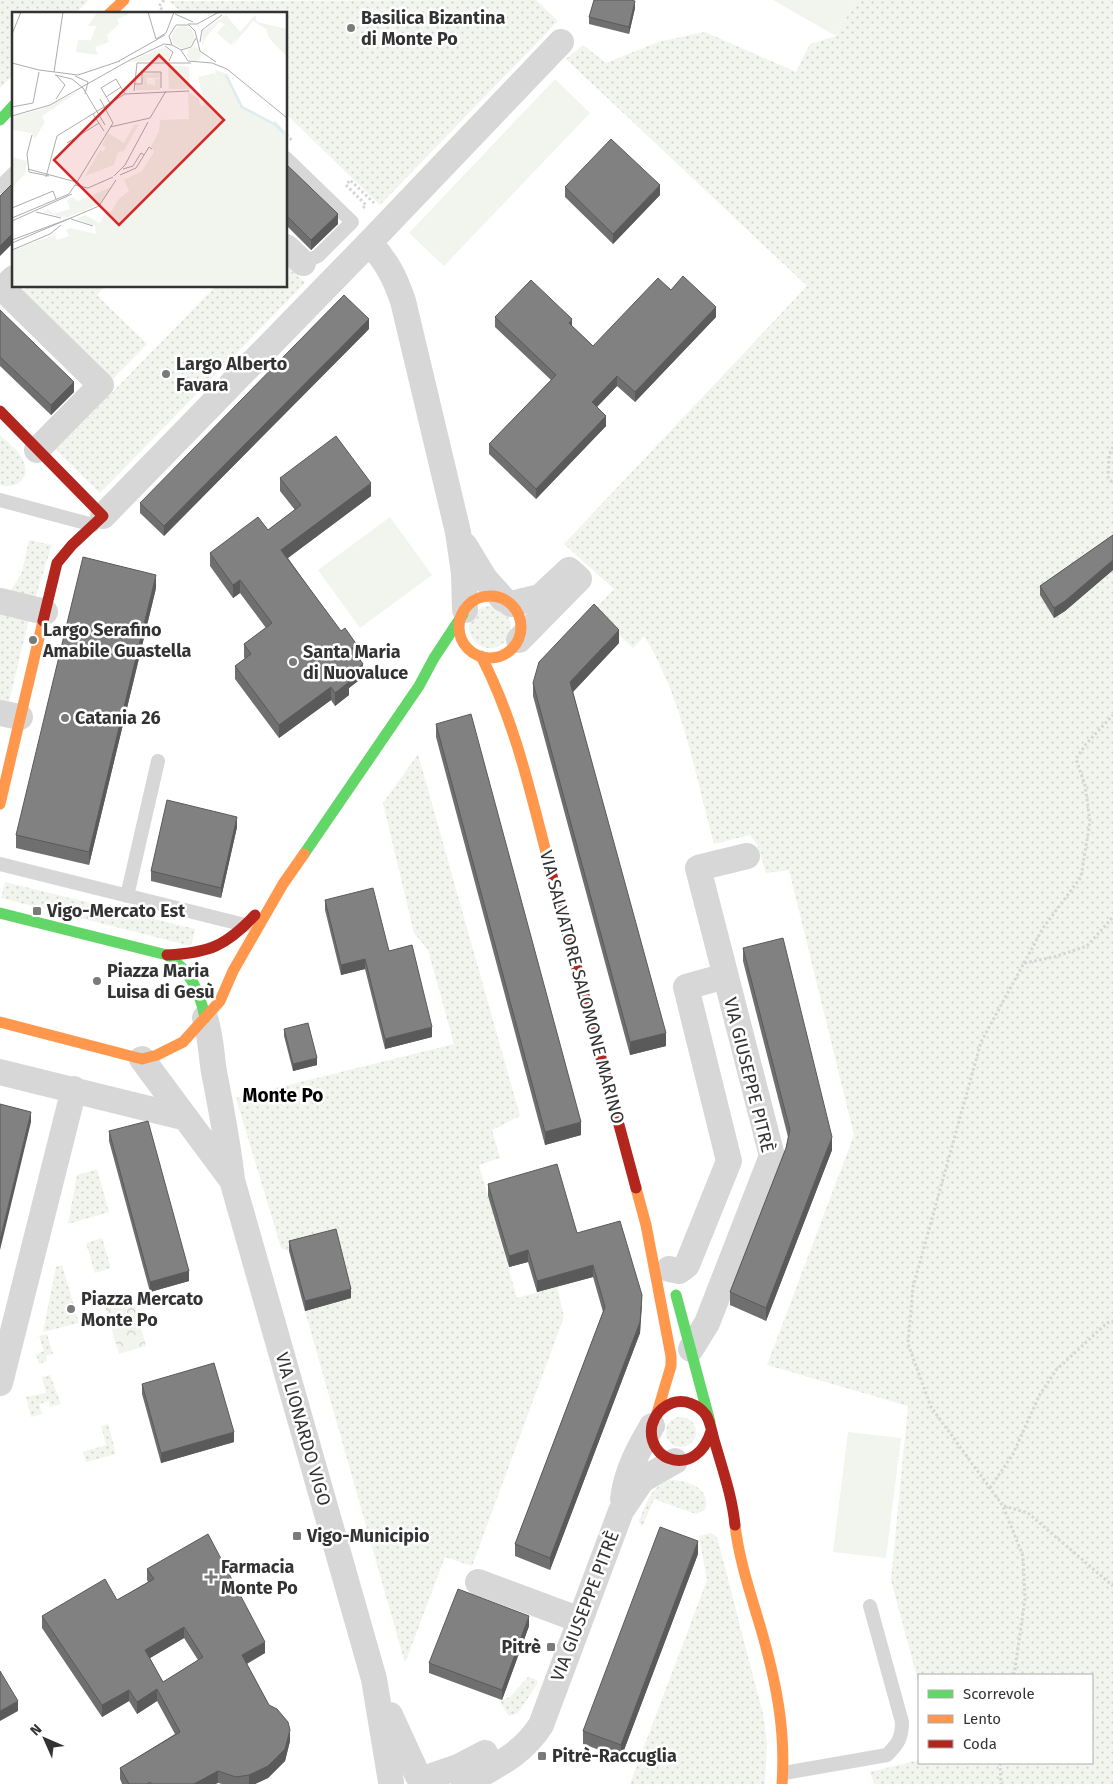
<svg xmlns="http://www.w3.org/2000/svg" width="1113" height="1784" font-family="'Fira Sans',sans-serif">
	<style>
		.grass { fill: url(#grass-dots) }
		.forest { fill: url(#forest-crowns) }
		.garden { fill: #f1f5ed }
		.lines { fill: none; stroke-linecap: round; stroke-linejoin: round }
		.path { stroke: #d6d6d6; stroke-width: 3; stroke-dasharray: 2.5 2.5; stroke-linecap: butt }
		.lane { stroke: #d7d7d7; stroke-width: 14 }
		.street { stroke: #d7d7d7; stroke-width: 26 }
		.fast { stroke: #63d668; stroke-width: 11 }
		.slow { stroke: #ff974d; stroke-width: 11 }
		.jam { stroke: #b3261e; stroke-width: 11 }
		.wall { fill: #6f6f6f; fill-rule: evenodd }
		.shaded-wall { fill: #5a5a5a }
		.building { fill: #818181; stroke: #5a5a5a; fill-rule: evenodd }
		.poi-dot { fill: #7a7a7a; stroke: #fff; stroke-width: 2 }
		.labels { text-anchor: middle; stroke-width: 5; stroke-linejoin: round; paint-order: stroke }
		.poi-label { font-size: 18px; font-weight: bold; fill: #333; stroke: #fff; text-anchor: start }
		.street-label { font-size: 18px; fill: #333; stroke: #fff }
		.neighbourhood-label { font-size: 19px; font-weight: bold; fill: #000; stroke: #fff }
		.inset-river { fill: none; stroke: #ddebf3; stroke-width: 2.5 }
		.inset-road { fill: none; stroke: #adadad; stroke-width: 1 }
		.view { fill: #d62828; fill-opacity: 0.15; stroke: #d62828; stroke-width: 2.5 }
		.inset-edge { fill: none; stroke: #333; stroke-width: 2.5 }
	</style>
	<defs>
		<pattern id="grass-dots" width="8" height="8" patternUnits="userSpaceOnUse" patternTransform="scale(1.25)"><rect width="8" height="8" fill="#f1f5ed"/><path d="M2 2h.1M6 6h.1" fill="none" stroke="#cfd2cc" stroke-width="1.8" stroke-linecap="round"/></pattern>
		<pattern id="forest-crowns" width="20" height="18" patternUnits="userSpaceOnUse" patternTransform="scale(1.25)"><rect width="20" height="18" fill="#f1f5ed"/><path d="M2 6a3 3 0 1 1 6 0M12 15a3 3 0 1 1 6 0" fill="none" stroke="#cfd2cc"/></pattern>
	</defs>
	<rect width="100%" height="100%" fill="#fff"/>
	<path class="grass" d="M0,0H89L75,14H14V74L0,88Z
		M536,0L558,21L380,205L286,114V14H183L169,1Z
		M856,0H1113V1784H874L870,1772L919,1760V1763H1092V1675H919V1685L891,1580L908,1406L767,1365L854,1135L789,870L766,873L757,844L750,835L714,844C695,775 683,698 644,636L633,648L593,611L614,589L564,544L807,286L566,59L583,45L606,63L658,42L705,32L796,72L810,44L836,36Z
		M286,265L305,283L100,493L56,450L216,286H286Z
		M27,286H105L97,295L147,344L109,383L19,295Z
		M0,435C7,442 18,450 22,458C32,476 19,490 0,485Z
		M29,540L52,545L34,601L10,592L22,572Z
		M469 627a21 21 0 1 1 42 0a21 21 0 1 1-42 0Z
		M0,610L29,619L9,702L0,700Z
		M418,754L520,1116L492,1130L500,1158L479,1165L517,1298L557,1287L564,1317L472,1566L445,1557L405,1663L305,1311L351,1298L289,1251L281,1248L236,1098L454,1044L428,950L414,933L383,803Z
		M5,882L195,929L191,946L1,898Z
		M97,1169L109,1212L68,1224L77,1175Z
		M102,1238L111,1268L95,1273L86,1243Z
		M62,1265L79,1323L43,1332L56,1267Z
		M47,1334L53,1354L46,1356L47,1361L39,1364L36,1354L44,1351L39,1336Z
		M50,1375L61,1404L50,1407L49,1401L39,1404L42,1414L31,1417L26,1397L46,1393L42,1377Z
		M666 1432a15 15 0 1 1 30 0a15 15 0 1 1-30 0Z
		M108,1424L116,1454L86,1462L83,1452L106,1445L101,1426Z
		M670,1480C687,1480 712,1488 705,1510L696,1514L654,1499L642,1527L639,1521C647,1503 650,1487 670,1480Z
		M711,1533L717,1537L763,1714L767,1743L765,1784H630L707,1580L699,1536Z
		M528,1677L537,1680V1684L518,1713L509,1716L500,1702L511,1696Z"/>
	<path class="forest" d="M131,1292L146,1346L119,1354L103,1299Z"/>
	<path class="garden" d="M773,0H856L836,36Z
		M555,79L590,113L444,266L409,233Z
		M390,517L432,575L360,628L318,570Z
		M848,1432L901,1438L886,1558L833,1552Z"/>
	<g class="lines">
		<path class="path" d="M164,0L159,6L166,14
			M286,135L293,141
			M363,208L366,205L346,185L350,180L374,203
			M1113,447L1109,455L1108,478L1113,483
			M1024,963L1043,928L1081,877L1090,821L1085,785L1076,759L1086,744L1113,715
			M990,1488L1013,1454L1039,1396L1056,1370L1107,1323L1113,1321
			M1004,1506L1028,1513L1113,1586
			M1014,1675L1025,1599L1023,1556L1003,1506L931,1407L908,1344L913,1287L981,1042L1024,963L1054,957L1087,946L1113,917
			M1000,1763L1001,1784"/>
		<path class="lane" d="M286,158L352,222L318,256L303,263
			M0,187L14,173
			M0,500L93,525
			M0,864L245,925
			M127,896L158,761
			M784,1773L887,1755C898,1744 902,1738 902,1722L870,1606"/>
		<path class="street" d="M369,243C387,261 395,278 403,301L458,532L464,573L465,610
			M286,247L303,263
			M14,278L3,289L101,385L37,450
			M103,516L369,243L561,42
			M465,546L485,579L503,599
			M0,601L45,612
			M511,604L540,597L569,570L579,579L519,640
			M0,713L20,717
			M205,1018C211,1037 211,1053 214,1072C221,1108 228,1143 232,1180L374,1679L391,1782
			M142,1059L231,1179
			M0,1072L186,1118
			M669,1269L679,1271L687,1265L729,1161L686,987L725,976
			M691,1349L707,1323L772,1156L698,868L747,856
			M0,1383L74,1089
			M623,1499C626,1472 639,1448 652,1426
			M478,1582L580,1620
			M390,1715L418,1776
			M423,1779L458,1767L485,1753
			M464,1784C495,1766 521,1756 541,1725L621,1511L642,1480L675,1461"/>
		<path class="fast" d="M0,120L14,105
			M304,854L419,686L434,658L463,614
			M0,913L167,955C190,971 200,991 205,1018
			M676,1295L710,1422"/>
		<path class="slow" d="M109,14L124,0
			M459 627a31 31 0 1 1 62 0a31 31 0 1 1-62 0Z
			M481,656C516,723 532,799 551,872
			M0,804L43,621
			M0,1022L142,1059L157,1055L183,1042L220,1001L233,971L283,884L304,854
			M636,1188L646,1225L671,1356V1366L657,1413
			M735,1525C739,1560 751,1595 761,1629C776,1681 786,1730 782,1784"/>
		<path class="jam" d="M0,411L103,516L72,545L57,563L43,621
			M551,872L636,1188
			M167,955C209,953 226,946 255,915
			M711,1431C697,1479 645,1462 652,1425C655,1414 662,1407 672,1403C684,1399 698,1404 706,1415C711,1423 712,1434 715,1443C723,1471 732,1496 735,1525"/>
	</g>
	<path class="wall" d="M635,8L629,34L589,24V17Z
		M286,164L338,224L311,250L286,225Z
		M565,187L660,195L613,244L565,197Z
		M671,290L716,317L635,402L617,386L597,407L606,426L536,499L489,454V444L551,380L495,327V317L572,326L593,346Z
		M0,310L74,392L51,415L0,366Z
		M369,329L164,536L140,513V503Z
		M280,478L371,496L288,558L357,655L363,677L349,688V695L335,706L331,700L279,738L235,679V666L245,659L244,657V644L266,628L240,593L233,598L210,566V553L268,530L295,510L280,491Z
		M1113,535V570L1065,611L1054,618L1040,595V586Z
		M156,588L89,865L16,848V835Z
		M619,643L573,692L666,1046L630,1055L533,696V683Z
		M436,724L581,1135L545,1145L436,737Z
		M237,827L221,898L151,881V871Z
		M325,900L389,951L432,1037L385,1049L365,969L341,975L325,910Z
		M743,948L832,1150L766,1321L730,1305V1292L786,1148L788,1137L743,961Z
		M284,1029L317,1065L293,1071L284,1036Z
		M109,1131L189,1281L150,1292L109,1141Z
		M488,1184L577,1233L642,1306L640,1333L550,1570L515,1556V1544L603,1312L593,1277L537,1292L528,1262L509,1267L488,1196Z
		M289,1241L351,1298L305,1311L289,1251Z
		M142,1384L234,1442L161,1463L142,1394Z
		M698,1554L621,1758L583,1744V1731Z
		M147,1569L265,1653L247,1664L269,1705L290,1741L285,1761L268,1778L255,1784H222L218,1783L215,1784H122L120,1779V1768L175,1734L157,1701L137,1714L129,1701L102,1717L42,1628V1616L117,1600L148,1582L147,1580ZM184,1638L198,1660L163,1682L150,1658Z
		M529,1626L502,1700L429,1673V1663Z"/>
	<path class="shaded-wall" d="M635,1V8L629,34V27Z
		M660,185V195L613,244V234Z
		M338,214V224L311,250V240Z
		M14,232V242L0,256V246Z
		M716,307V317L635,402V392Z
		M369,319V329L164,536V526Z
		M572,319V329L569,323Z
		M617,376V386L592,412V402Z
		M74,382V392L51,415V405Z
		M606,416V426L536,499V489Z
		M371,483V496L281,563V550Z
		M1113,560V570L1065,611L1054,618V608Z
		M156,575V588L89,865V852Z
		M240,580V593L233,598V585Z
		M619,630V643L570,695V682Z
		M357,645V658L352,648Z
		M363,664V677L349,688V695L335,706V693L346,677Z
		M331,687V700L279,738V725Z
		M237,817V827L221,898V888Z
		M365,959V969L341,975V965Z
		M432,1027V1037L385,1049V1039Z
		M666,1033V1046L630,1055V1042Z
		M317,1058V1065L293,1071V1064Z
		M31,1112V1122L0,1250V1240Z
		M581,1122V1135L545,1145V1132Z
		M832,1137V1150L766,1321V1308Z
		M528,1250V1262L509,1267V1256Z
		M593,1265V1277L537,1292V1281Z
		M189,1271V1281L150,1292V1282Z
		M351,1289V1298L305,1311V1301Z
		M642,1295L640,1333L550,1570V1558Z
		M234,1432V1442L161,1463V1453Z
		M698,1541V1554L621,1758V1745Z
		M529,1616V1626L502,1700V1690Z
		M184,1627V1638L145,1661V1650Z
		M265,1642V1653L242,1666V1655Z
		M157,1689V1701L137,1714V1702Z
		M129,1690V1701L102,1717V1705Z
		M18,1701V1711L0,1721V1711Z
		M290,1730V1741L285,1761L268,1778L255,1784H249V1775Z
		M218,1771V1783L215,1784H194Z"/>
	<path class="building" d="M594,0H630L635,1L629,27L589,17Z
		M611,139L660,185L613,234L565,187Z
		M286,164L338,214L311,240L286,215Z
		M14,182V232L0,246V196Z
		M683,276L716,307L635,392L617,376L592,402L606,416L536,489L489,444L556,375L495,317L531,280L572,319L569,323L593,346L658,278L671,290Z
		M344,295L369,319L164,526L140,503Z
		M0,310L74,382L51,405L0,357Z
		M336,436L371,483L281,550L341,631L345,628L357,645L352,648L363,664L346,677L349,682L335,693L331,687L279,725L235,666L251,654L244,644L272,623L240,580L233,585L210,553L258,517L268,530L301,505L280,478Z
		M1113,535V560L1065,601L1054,608L1040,586Z
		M83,557L156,575L89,852L16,835Z
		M594,604L619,630L570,682L666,1033L630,1042L533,683L539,662Z
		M471,714L581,1122L545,1132L436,724Z
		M167,800L237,817L221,888L151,871Z
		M373,888L389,951L412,945L432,1027L385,1039L365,959L341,965L325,900Z
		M783,938L832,1137L766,1308L730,1292L786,1148L790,1130L743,948Z
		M308,1023L317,1058L293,1064L284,1029Z
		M0,1104L31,1112L0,1240Z
		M148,1121L189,1271L150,1282L109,1131Z
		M557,1164L577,1233L620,1221L642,1295L640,1322L550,1558L515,1544L605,1307L593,1265L537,1281L528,1250L509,1256L488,1184Z
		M336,1229L351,1289L305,1301L289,1241Z
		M214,1363L234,1432L161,1453L142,1384Z
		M660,1527L698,1541L621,1745L583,1731Z
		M208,1534L265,1642L242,1655L269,1705L277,1709L288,1722L290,1730L285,1749L268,1766L249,1775L236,1777L218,1771L194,1784H151L150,1782L147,1784H129L120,1768L180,1732L157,1689L137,1702L129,1690L102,1705L42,1616L105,1579L117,1600L154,1579L147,1569ZM184,1627L203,1657L163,1682L145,1650Z
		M458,1589L529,1616L502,1690L429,1663Z
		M0,1671L18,1701L0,1711Z"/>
	<g class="poi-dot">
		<circle cx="351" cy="28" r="5"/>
		<circle cx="166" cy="374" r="5"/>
		<circle cx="33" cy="640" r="5"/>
		<circle cx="293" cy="662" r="5"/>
		<circle cx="65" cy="718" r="5"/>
		<rect x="32" y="906" width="10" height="10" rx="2.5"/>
		<circle cx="97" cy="981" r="5"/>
		<circle cx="71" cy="1309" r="5"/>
		<rect x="292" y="1531" width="10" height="10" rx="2.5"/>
		<path d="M208.5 1569.5h5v5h5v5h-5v5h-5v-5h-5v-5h5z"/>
		<rect x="546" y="1642" width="10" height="10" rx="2.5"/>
		<rect x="537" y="1751" width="10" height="10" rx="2.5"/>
	</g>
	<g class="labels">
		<g class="poi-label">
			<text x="361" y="24">Basilica Bizantina<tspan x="361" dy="21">di Monte Po</tspan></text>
			<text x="176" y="370">Largo Alberto<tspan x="176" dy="21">Favara</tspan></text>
			<text x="43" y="636">Largo Serafino<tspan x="43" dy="21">Amabile Guastella</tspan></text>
			<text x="303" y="658">Santa Maria<tspan x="303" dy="21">di Nuovaluce</tspan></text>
			<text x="75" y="724">Catania 26</text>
			<text x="47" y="917">Vigo-Mercato Est</text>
			<text x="107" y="977">Piazza Maria<tspan x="107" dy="21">Luisa di Gesù</tspan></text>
			<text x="81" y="1305">Piazza Mercato<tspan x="81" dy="21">Monte Po</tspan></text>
			<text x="307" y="1542">Vigo-Municipio</text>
			<text x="221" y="1573">Farmacia<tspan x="221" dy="21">Monte Po</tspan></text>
			<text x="541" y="1653" text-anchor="end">Pitrè</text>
			<text x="552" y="1762">Pitrè-Raccuglia</text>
		</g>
		<g class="street-label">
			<text transform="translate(582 987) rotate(75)" y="6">VIA SALVATORE SALOMONE MARINO</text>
			<text transform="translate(749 1075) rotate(76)" y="6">VIA GIUSEPPE PITRÈ</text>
			<text transform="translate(303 1429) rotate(74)" y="6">VIA LIONARDO VIGO</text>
			<text transform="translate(585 1606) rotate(-69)" y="6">VIA GIUSEPPE PITRÈ</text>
		</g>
		<g class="neighbourhood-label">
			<text x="283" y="1102">Monte Po</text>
		</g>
	</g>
	<g transform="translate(12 12)">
		<rect width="275" height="275" fill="#fff"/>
		<path d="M85,0H121L105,7L107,12L95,23L97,30L83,35L86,43L64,40L66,28H79L84,14H76ZM214,3L228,20L243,3L245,10L275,17V45L257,26L254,17L241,9L219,36L226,24L208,9L194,25L190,34L191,19ZM175 42a7 7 0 1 1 14 0a7 7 0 1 1-14 0ZM152,35L159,39L157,48L116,50ZM156,53L177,55L178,77H157ZM203,58L215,62L230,94L247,105L261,111L263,108L275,122V275H0V238L43,223L45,228L57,224L54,218L58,216L84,222L83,214L64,207L73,203L88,211L94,198L99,200L106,188L117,179L112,168L130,159L142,140L139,134L147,120L148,108L177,107L176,80L186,86L189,94L210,90ZM148,61V66H135V72L143,73V67H148V78H124L123,73H131L130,62ZM69,78L30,104L33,110L23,127L19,121L0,118V105L30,97ZM127,112L112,139L106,140L102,153L73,164L88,138L91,140L94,136L90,133L96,121L112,131L122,113ZM0,145L15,149L13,162L0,175ZM99,175L88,192L56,205H50L31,200L36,197L41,202L58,197L55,188L60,185L66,189Z" fill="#f1f5ed"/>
		<path d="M212,13L226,24L219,33L205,21ZM160 25a11 11 0 1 1 22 0a11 11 0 1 1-22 0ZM203,61L211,90L193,94L186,65Z" fill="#f1f5ed"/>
		<path class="inset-river" d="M214,63L230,95L264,113L272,121"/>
		<path class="inset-road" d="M136,0L144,27L154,21L162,0M163,2L181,10M176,12H185L207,0M0,22L9,0M184,26L179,35L169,38L160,33L157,24L164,13H177L183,19L188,39L204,50M188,30L190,18L210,3M153,34L161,40L157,49M169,38L176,49L200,51L215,57L275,106M107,49L153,23M0,51L27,58L66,63L108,49M42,60L51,0M43,63L60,67L71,76L93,113M63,64L76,70L73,82M122,72H130V60H149V76M122,79L125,51H179M94,85L109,75M44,87L53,73L44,63M98,91L89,76L104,67L113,82M0,95L21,91L27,60M81,102L92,119M0,104L38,93L116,49L152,32L160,33M138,106L154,79M98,115L138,106M20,123L15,142L17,160L37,164M55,131L87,111M16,157L64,170M111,157L121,154L129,141L132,143M108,163L124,156L137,135L140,137M102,164L113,153L136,110M34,165L45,124L113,82L177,79M65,170L101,111L88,87M63,173L76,176L101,165M0,196L41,179L44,187M24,200L49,206M0,206L57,182L65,170M59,207L81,214M0,209L60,182M0,228L59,206M0,231L87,194L104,168M0,238L38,222L49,213"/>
		<path class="view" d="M147,43L212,108L107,213L42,148Z"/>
		<rect width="275" height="275" class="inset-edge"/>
	</g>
	<rect x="918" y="1674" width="175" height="90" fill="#ffffff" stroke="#adadad"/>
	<rect x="928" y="1690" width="25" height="8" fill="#63d668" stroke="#adadad"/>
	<text x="963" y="1699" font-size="15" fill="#333333">Scorrevole</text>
	<rect x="928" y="1715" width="25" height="8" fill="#ff974d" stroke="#adadad"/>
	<text x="963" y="1724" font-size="15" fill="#333333">Lento</text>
	<rect x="928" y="1740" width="25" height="8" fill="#b3261e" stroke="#adadad"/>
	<text x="963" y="1749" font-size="15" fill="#333333">Coda</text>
	<g transform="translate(45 1739) rotate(315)" stroke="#ffffff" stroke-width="4" paint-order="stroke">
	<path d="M0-4L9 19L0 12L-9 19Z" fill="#333333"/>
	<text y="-8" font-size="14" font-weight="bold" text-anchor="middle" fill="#333333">N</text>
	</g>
</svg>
